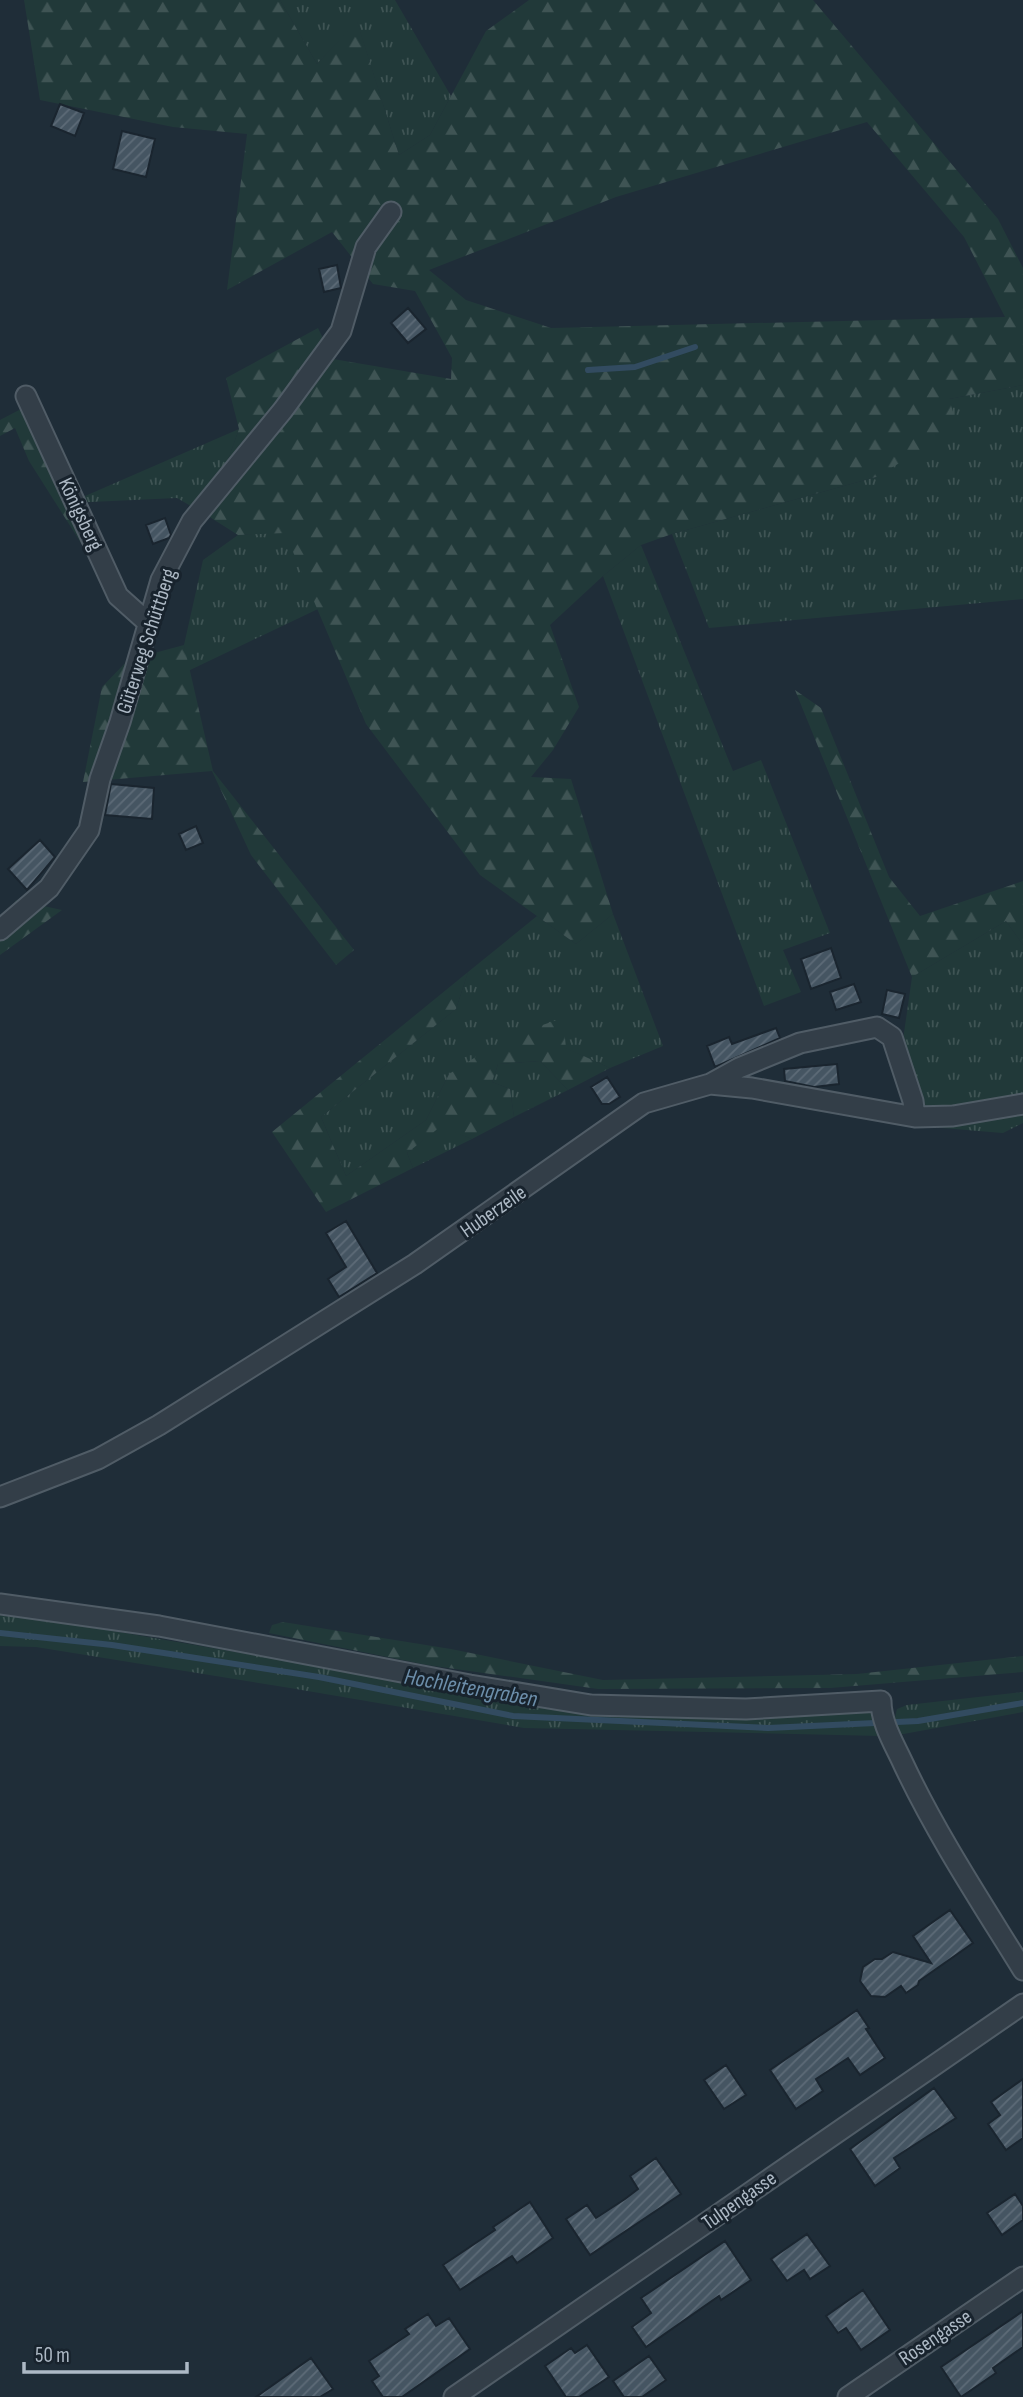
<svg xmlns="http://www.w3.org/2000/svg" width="1023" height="2397" font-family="'Sofia Sans Condensed',sans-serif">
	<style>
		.grass { fill: url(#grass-tufts) }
		.forest { fill: url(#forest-firs); fill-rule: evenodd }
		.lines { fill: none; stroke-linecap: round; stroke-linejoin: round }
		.stream { stroke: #324b60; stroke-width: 6 }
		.building { fill: url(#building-hatch); stroke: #1a252f; stroke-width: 2 }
		.street-casing { stroke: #505c66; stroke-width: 23 }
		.street { stroke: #333e48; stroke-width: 19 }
		.labels { text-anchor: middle; stroke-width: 6; stroke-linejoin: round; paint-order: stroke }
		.street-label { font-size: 21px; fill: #adb9c5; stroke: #18232d }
		.water-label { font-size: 23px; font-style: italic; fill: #6c8eaa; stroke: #18232d }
	</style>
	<defs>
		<pattern id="grass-tufts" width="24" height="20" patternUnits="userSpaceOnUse" patternTransform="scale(1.75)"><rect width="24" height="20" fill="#213939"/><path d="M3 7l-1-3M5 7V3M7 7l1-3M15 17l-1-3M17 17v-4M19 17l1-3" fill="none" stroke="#3f5454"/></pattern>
		<pattern id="forest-firs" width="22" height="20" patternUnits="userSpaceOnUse" patternTransform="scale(1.75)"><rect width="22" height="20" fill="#213939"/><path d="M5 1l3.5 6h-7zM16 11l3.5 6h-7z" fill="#3f5454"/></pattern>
		<pattern id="building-hatch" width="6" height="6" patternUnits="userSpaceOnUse" patternTransform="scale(1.75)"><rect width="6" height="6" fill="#455562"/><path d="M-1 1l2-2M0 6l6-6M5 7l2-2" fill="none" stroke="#5d6b77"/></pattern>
	</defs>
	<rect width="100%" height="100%" fill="#1f2d38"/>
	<path class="grass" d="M280,0H395L451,96L430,135L399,155L357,22L317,64Z
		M1023,385V599L709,628L672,534L876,477L949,399Z
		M239,429L208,516L177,498L69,503Z
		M285,532L318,609L188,671L184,645L203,560L238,535Z
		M641,545L733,771L761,760L830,933L783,950L801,992L764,1006L603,576Z
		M613,914L663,1046L610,1068L565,1048L449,1074L426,1120L346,1176L321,1117L456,1009L468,972L537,916L576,944Z
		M1006,921L1023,945V1123L1003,1133L930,1127L903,1040L912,977Z
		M540,1061L568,1090L514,1117L510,1089L492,1082L498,1064Z
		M440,1126L472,1139L413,1168L407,1153Z
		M0,1615L90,1627L277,1659L518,1706L673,1718L820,1715L865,1712L872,1714L882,1736L524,1728L290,1688L36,1647L0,1646Z
		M1023,1692V1712L898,1735L895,1718L897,1709L907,1705Z"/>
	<path class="forest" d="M24,0H280L317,64L357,21L399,155L430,135L486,31L529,0H813L998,219L1023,268V385L949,399L958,428L876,477L672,534L641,545L603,576L550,625L579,707L553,750L531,777L571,779L613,914L576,944L480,875L366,724L285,533L238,535L208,516L239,429L226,378L318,328L333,359L451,379L452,358L415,291L373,284L332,232L227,290L247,134L173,127L40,100ZM867,122L964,237L1005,317L551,328L466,300L429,270L616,197Z
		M21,409L69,503L88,554L29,461L15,428L0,436V420Z
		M184,645L213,771L354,950L336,965L251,855L212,771L83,782L102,687L128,660Z
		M795,690L821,708L889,877L920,916L1023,881V945L1006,921L912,977Z
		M16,900L62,910L0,955V927Z
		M468,972L456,1009L321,1117L346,1176L426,1120L449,1074L507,1037L563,1018L566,1048L610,1068L568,1090L540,1061L498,1064L492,1082L510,1089L514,1117L472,1139L440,1127L407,1153L413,1168L326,1212L272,1132Z
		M283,1622L451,1649L603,1680L857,1674L1023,1656V1672L830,1688L598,1689L427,1665L269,1633L272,1625Z"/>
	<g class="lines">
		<path class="stream" d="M588,370L635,367L695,347
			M0,1633L112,1645L319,1677L513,1716L768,1728L918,1721L1023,1703"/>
	</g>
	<path class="building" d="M60,104L84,113L75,136L51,126Z
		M122,131L155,139L146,177L113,169Z
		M337,265L341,288L324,292L319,269Z
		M408,308L426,329L408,343L391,323Z
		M165,518L171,535L169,538L153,544L146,525Z
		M111,784L154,788L152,819L105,815Z
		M196,826L203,843L186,850L179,834Z
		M40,840L55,857L27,890L8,869Z
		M831,948L841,978L811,989L801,959Z
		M854,984L861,1002L836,1010L830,992Z
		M887,990L905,994L899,1018L882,1014Z
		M776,1028L780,1038L715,1067L707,1046L729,1037L732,1044Z
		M837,1064L839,1084L814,1087L785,1081L784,1069Z
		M607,1077L620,1097L609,1104H602L591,1087Z
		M346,1221L377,1273L339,1297L328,1279L346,1267L326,1233Z
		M950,1910L973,1943L919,1981L918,1985L906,1993L901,1986L885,1997L871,1996L860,1981L863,1967L875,1959H882L893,1952L931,1963L913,1936Z
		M857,2010L869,2028L866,2029L885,2058L860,2075L848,2058L816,2079L823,2091L796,2109L770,2070Z
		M726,2065L746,2095L724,2109L704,2080Z
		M1023,2079V2138L1006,2150L988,2124L1000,2115L991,2102Z
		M934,2088L956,2118L894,2158L900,2168L875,2186L850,2149Z
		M656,2158L681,2194L590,2255L566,2219L587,2205L596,2218L625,2199L638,2189L630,2176Z
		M1015,2194L1023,2206V2220L1002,2235L987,2213Z
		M530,2202L553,2238L517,2263L512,2256L460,2290L443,2265L495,2230L493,2227Z
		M807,2234L830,2266L810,2279L804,2270L787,2281L771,2259Z
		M725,2241L751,2280L721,2300L719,2296L646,2347L632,2327L651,2313L641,2298Z
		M863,2290L890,2330L861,2350L846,2328L838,2333L826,2316Z
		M1023,2311V2347L993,2368L996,2373L961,2397L941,2367Z
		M428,2314L436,2326L449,2318L470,2349L402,2397H383L372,2381L379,2376L369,2361L409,2334L405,2329Z
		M587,2345L609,2377L579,2397H566L545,2366L571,2348L575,2353Z
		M649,2356L666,2380L642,2397H624L613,2381Z
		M311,2358L333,2389L320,2397H256Z"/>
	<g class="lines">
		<defs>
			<path id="street" d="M26,396L118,596L147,622
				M0,930L49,888L89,830L100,779L120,722L161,580L192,521L283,410L341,331L366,247L391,212
				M710,1084L739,1068L800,1043L877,1027L892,1037L913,1101L915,1117
				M0,1497L98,1459L159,1425L415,1264L644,1103L710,1084L752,1088L915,1117L953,1116L1023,1104
				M0,1604L159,1626L470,1685L591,1705L746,1709L881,1701C881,1722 893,1742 902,1761C936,1834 981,1902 1023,1970
				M454,2397L1023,2004
				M848,2397L1023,2277"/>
		</defs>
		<use href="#street" class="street-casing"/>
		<use href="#street" class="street"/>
	</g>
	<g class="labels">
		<g class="street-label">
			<text transform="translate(81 514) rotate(65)" y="7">Königsberg</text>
			<text transform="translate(146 641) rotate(-72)" y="7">Güterweg Schüttberg</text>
			<text transform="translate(493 1211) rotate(-35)" y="7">Huberzeile</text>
			<text transform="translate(739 2200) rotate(-35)" y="7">Tulpengasse</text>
			<text transform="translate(935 2337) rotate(-34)" y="7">Rosengasse</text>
		</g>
		<g class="water-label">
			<text transform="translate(471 1687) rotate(10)" y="8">Hochleitengraben</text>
		</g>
	</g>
	<path d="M24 2362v10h163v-10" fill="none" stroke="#adb9c5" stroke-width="3.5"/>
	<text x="35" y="2362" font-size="21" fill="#adb9c5" stroke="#18232d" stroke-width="5" paint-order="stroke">50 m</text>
</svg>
